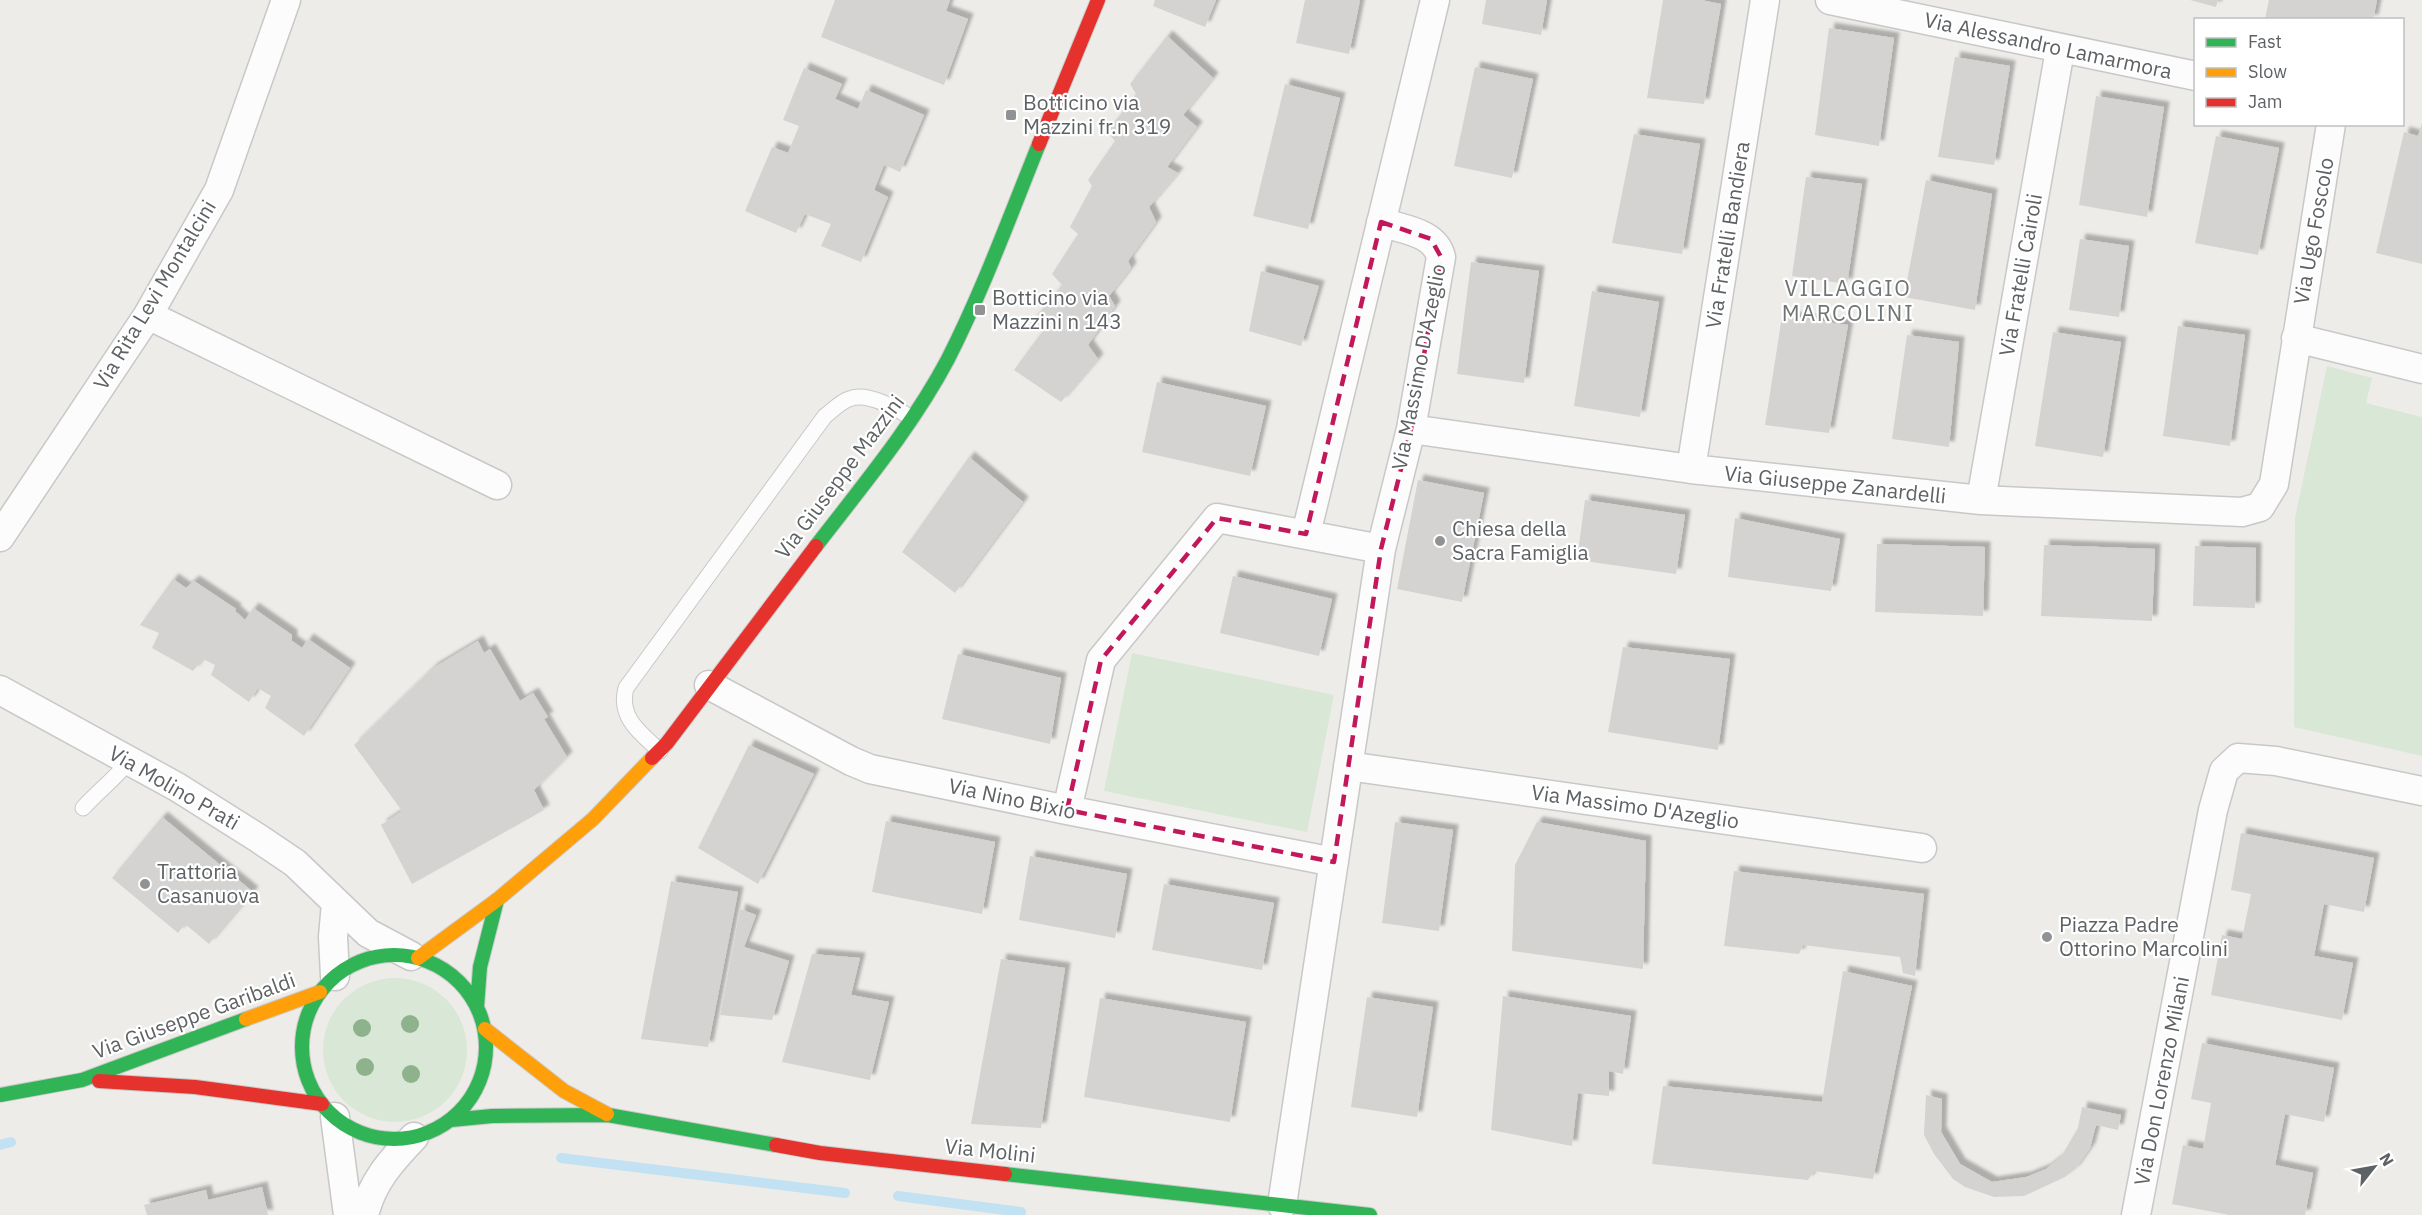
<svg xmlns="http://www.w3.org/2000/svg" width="2422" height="1215" font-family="'IBM Plex Sans',sans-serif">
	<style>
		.green { fill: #d9e7d6 }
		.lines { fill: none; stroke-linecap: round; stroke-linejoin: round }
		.stream { stroke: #c2e1f2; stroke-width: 10 }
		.building { fill: #d4d3d1; filter: url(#shadow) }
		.lane-casing { stroke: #c8c8c8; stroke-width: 17 }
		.street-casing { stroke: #c8c8c8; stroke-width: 31 }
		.fast-casing { stroke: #cacaca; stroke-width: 16 }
		.slow-casing { stroke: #cacaca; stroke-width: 16 }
		.jam-casing { stroke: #cacaca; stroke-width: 16 }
		.lane { stroke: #fcfcfc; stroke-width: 15 }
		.street { stroke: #fcfcfc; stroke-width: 28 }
		.fast { stroke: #30b455; stroke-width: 14 }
		.slow { stroke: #ff9f0a; stroke-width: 14 }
		.jam { stroke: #e5322d; stroke-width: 14 }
		.tree { fill: #8eb28c }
		.marked { fill: none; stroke: #c2185b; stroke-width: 4.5; stroke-dasharray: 12 8; stroke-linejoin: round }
		.poi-dot { fill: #909293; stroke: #fff; stroke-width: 2 }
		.labels { text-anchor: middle; stroke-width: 4.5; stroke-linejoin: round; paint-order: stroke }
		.street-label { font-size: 21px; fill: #5e6265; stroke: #fff }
		.poi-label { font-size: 21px; fill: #5e6265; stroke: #fff; text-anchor: start }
		.neighbourhood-label { font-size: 22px; letter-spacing: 1.5px; fill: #6f7477; stroke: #fff }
	</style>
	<defs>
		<filter id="shadow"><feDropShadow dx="5.5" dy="-5.5" stdDeviation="1.5" flood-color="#0004"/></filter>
	</defs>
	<rect width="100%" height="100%" fill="#edece9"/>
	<path class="green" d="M2327,366L2372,378L2366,403L2422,417V756L2294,727L2295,518Z
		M1132,653L1334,695L1307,832L1104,791Z
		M323 1050a72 72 0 1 1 144 0a72 72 0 1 1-144 0Z"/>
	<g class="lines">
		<path class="stream" d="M0,1145L11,1142
			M561,1158L845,1193
			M898,1196L1021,1212"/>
	</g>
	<path class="building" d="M835,0H950L946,11L968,19L944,85L821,37Z
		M1155,0H1216L1205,27L1153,6Z
		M1305,0H1360L1349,54L1296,43Z
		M1486,0H1547L1541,35L1482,24Z
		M1663,0H1701L1721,4L1704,104L1647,98Z
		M2190,0H2218L2216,7Z
		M2269,0H2377L2373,20H2267L2265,19Z
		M1829,28L1894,38L1879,146L1815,135Z
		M1167,36L1213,78L1183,115L1197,127L1167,167L1178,173L1149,207L1156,222L1128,261L1131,268L1109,296L1115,306L1088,345L1098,359L1061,402L1014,370L1042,332L1031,323L1062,285L1052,274L1078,234L1070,227L1092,186L1088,180L1115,141L1107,132L1136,94L1130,84Z
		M1955,57L2010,66L1994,165L1938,157Z
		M1475,67L1533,79L1512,178L1454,166Z
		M804,68L842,84L835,99L858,109L866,90L924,115L900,172L884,165L874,190L888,197L861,262L821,246L831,224L805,214L796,233L745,211L772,147L788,153L799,126L783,120Z
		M1285,84L1340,98L1308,229L1253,216Z
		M2096,96L2164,107L2147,217L2079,205Z
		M2422,123V264L2376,253L2404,132L2418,136Z
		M1634,134L1700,144L1682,254L1612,243Z
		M2216,136L2279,148L2258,255L2195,243Z
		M1806,177L1862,184L1847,284L1792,276Z
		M1926,180L1992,194L1975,310L1904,297Z
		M2080,239L2129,246L2119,317L2069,310Z
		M1471,262L1539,271L1524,383L1457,374Z
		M1261,271L1319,286L1301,346L1249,331Z
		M1592,291L1659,302L1640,417L1574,406Z
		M1782,316L1848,325L1829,433L1765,425Z
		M2178,326L2245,335L2230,446L2163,436Z
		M2053,332L2121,342L2103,457L2035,446Z
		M1907,335L1959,342L1949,447L1892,439Z
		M1157,382L1266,406L1250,476L1142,452Z
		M969,457L1023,502L955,593L902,552Z
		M1418,480L1484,493L1462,602L1397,589Z
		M1585,500L1685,515L1676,574L1577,560Z
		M1735,518L1840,539L1831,591L1728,577Z
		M1877,544L1985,547L1983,616L1875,612Z
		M2044,545L2155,549L2152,621L2041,616Z
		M2195,546L2256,548L2255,608L2193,606Z
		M1233,576L1332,599L1319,656L1220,633Z
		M173,579L186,588L194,581L236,609L235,611L245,620L253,608L292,635V641L302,648L308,639L350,668L304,736L265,708L271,696L258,688L249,702L211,675L215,665L203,659L193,671L152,648L159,633L140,625Z
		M478,641L484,653L490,649L520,701L533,693L548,717L544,719L567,757L534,790L544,810L412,884L381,825L402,811L354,745L433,668Z
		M1623,647L1730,659L1718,750L1608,732Z
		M958,654L1061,678L1050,744L942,719Z
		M749,745L814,774L758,884L698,848Z
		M162,817L253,892L209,944L185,924L178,933L112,878Z
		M886,821L995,842L982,914L872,892Z
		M1395,822L1453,830L1439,931L1382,923Z
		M1537,822L1646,841L1643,969L1512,951L1515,865Z
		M2241,833L2374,858L2364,912L2324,904L2314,956L2353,963L2342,1020L2211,995L2222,935L2242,939L2251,894L2231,890Z
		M1030,856L1127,874L1115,938L1019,920Z
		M1734,871L1924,894L1915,976L1903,973L1900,957L1803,945L1799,954L1724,946Z
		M671,881L738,892L708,1047L641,1039Z
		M1164,884L1274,903L1262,970L1152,950Z
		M740,909L756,915L744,947L789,961L772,1020L720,1015Z
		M812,954L860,958L851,995L889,1002L870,1080L782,1062Z
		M1001,959L1065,968L1041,1128L971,1124Z
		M1843,971L1912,986L1873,1179L1814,1171L1808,1180L1652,1164L1663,1086L1822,1102Z
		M1503,996L1631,1016L1623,1074L1609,1071V1096L1578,1093L1572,1146L1491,1130Z
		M1367,997L1433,1007L1417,1117L1351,1107Z
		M1100,998L1246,1022L1230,1122L1084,1097Z
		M2202,1043L2334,1068L2324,1122L2285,1114L2275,1165L2313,1173L2305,1215H2229L2172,1204L2183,1145L2203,1149L2211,1103L2191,1099Z
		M1926,1095L1942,1099L1941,1132L1960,1164L1992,1182L2026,1177L2046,1169L2061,1157L2078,1128L2082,1107L2121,1115L2118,1130L2096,1125L2090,1148L2075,1169L2065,1177L2024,1196L1994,1197L1965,1187L1953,1179L1934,1154L1924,1135Z
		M262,1187L268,1215H147L144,1205L206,1190L208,1200Z"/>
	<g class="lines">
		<defs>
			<path id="lane" d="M660,751C640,733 618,717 626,688L825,416C832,411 840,402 849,399C867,391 897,409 912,418
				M83,808C98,791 116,778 129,761"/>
			<path id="street" d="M1830,0L2196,76
				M148,315L497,485
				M2296,338L2422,369
				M1411,429L1691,469L1981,500L2242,512L2260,507L2274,484L2331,124
				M1691,469L1765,0
				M1981,500L2060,50
				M1306,534L1435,0
				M0,537L148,315L219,190L286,0
				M709,685L851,761L870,769L1067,810L1334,862
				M0,690L177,787L258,838L295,863L368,933L411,956
				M1348,766L1922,848
				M1067,810L1101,660L1217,518L1381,549
				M335,976L333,937L336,903
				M335,1117L348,1215
				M1282,1205L1381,549L1411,429L1441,257C1435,232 1404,230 1381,222
				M364,1215C372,1182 391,1161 414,1137
				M2136,1215L2213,810L2224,771L2238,758L2276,761L2422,791"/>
			<path id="fast" d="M816,546C863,485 912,427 948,359C983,290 1010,216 1039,144
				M302 1047a92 92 0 1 1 184 0a92 92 0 1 1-184 0Z
				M477,1007L480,967L497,900
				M0,1095L82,1080L246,1019
				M451,1120L492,1116L608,1115L776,1145
				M1005,1174L1370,1215"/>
			<path id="slow" d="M418,958L497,900L593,819L652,758
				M246,1019L320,992
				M485,1029L564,1091L607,1114"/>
			<path id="jam" d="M1039,144L1098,0
				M652,758L667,743L816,546
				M99,1081L195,1087L322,1104
				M776,1145L820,1153L1005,1174"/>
		</defs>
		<use href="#lane" class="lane-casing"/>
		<use href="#street" class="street-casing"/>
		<use href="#fast" class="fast-casing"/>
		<use href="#slow" class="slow-casing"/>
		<use href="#jam" class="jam-casing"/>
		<use href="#lane" class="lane"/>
		<use href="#street" class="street"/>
		<use href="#fast" class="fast"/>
		<use href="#slow" class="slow"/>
		<use href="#jam" class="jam"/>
	</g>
	<g class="tree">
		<circle cx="410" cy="1024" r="9"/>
		<circle cx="362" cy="1028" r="9"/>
		<circle cx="365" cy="1067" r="9"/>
		<circle cx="411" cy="1074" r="9"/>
	</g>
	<path class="marked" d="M1381,222L1431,239L1441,257L1411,429L1381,549L1334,862L1067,810L1101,660L1217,518L1306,534Z"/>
	<g class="poi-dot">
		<rect x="1005" y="109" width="12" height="12" rx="3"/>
		<rect x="974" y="304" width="12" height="12" rx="3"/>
		<circle cx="1440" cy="541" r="6"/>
		<circle cx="145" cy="884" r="6"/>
		<circle cx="2047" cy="937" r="6"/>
	</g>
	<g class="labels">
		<g class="street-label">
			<text transform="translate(2048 46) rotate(12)" y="7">Via Alessandro Lamarmora</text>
			<text transform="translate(2314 231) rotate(-80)" y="7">Via Ugo Foscolo</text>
			<text transform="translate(1728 235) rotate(-81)" y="7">Via Fratelli Bandiera</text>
			<text transform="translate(2021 275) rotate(-80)" y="7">Via Fratelli Cairoli</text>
			<text transform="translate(155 295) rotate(-59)" y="7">Via Rita Levi Montalcini</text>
			<text transform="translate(1419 367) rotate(-79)" y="7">Via Massimo D'Azeglio</text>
			<text transform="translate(840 477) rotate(-53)" y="7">Via Giuseppe Mazzini</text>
			<text transform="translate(1835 485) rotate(6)" y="7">Via Giuseppe Zanardelli</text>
			<text transform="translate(174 788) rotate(30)" y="7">Via Molino Prati</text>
			<text transform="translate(1012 799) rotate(12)" y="7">Via Nino Bixio</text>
			<text transform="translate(1635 807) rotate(8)" y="7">Via Massimo D'Azeglio</text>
			<text transform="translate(194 1016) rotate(-20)" y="7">Via Giuseppe Garibaldi</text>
			<text transform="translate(2162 1081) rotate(-79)" y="7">Via Don Lorenzo Milani</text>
			<text transform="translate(990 1151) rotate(6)" y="7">Via Molini</text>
		</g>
		<g class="poi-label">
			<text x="1023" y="110">Botticino via<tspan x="1023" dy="24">Mazzini fr.n 319</tspan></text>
			<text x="992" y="305">Botticino via<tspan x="992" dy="24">Mazzini n 143</tspan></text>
			<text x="1452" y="536">Chiesa della<tspan x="1452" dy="24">Sacra Famiglia</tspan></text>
			<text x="157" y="879">Trattoria<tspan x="157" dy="24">Casanuova</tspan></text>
			<text x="2059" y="932">Piazza Padre<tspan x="2059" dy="24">Ottorino Marcolini</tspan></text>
		</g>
		<g class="neighbourhood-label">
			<text x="1848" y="296">VILLAGGIO<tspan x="1848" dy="25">MARCOLINI</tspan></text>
		</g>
	</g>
	<rect x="2194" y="18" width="210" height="108" fill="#ffffff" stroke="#bfc0c1" stroke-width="1.5"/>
	<rect x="2206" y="38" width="30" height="9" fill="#30b455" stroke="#bfc0c1" stroke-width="1.5"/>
	<text x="2248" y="48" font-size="18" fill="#5e6265">Fast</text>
	<rect x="2206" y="68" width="30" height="9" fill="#ff9f0a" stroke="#bfc0c1" stroke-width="1.5"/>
	<text x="2248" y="78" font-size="18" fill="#5e6265">Slow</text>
	<rect x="2206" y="98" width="30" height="9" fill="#e5322d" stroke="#bfc0c1" stroke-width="1.5"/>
	<text x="2248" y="108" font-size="18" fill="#5e6265">Jam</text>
	<g transform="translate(2374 1167) rotate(59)" stroke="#ffffff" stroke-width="4.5" paint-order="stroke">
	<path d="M0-4.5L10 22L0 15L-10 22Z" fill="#5e6265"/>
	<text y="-9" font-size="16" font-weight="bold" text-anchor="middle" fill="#5e6265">N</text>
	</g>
</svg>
